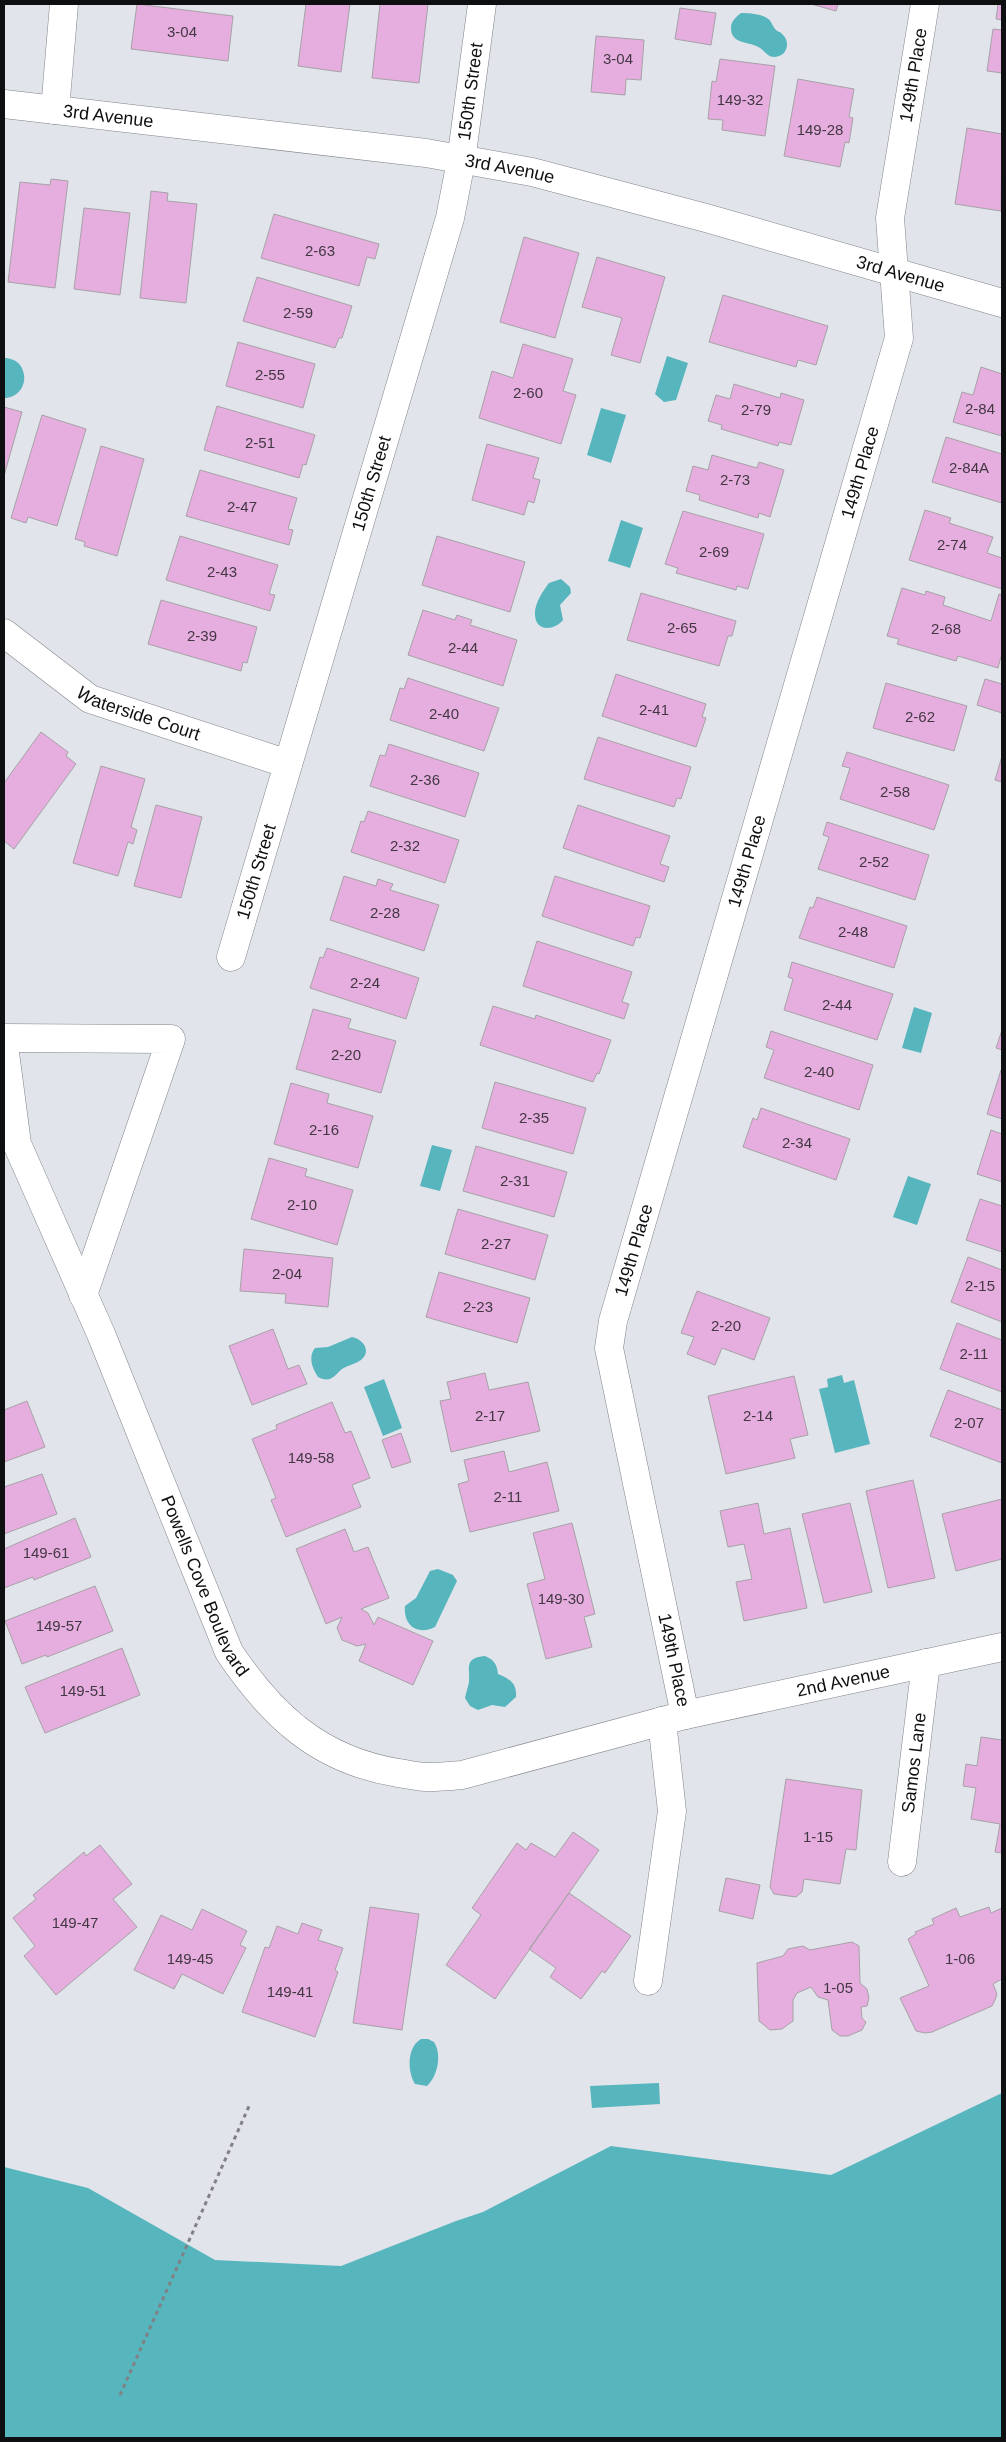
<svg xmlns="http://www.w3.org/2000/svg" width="1006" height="2442" font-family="Helvetica,sans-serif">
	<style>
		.water { fill: #57b5be }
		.building { fill: #e5aede; stroke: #a7a2a7 }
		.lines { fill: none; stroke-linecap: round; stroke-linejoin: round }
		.minor-casing { stroke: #818489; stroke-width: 29 }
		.path { stroke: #7f8185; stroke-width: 3; stroke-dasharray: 4 4; stroke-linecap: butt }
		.minor { stroke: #fff; stroke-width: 28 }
		.labels { text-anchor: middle; stroke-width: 4; stroke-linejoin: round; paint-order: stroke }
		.number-label { font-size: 15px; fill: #443744 }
		.street-label { font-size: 18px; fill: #0e0f11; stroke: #fff }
	</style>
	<rect width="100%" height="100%" fill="#e1e4ea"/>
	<path class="water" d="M741,13C749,13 761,14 767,18C772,21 772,26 776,30C778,32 781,32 782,34C790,40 788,53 779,56C769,60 766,52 760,48C750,41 731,45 731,28C731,21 736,17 741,13Z
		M667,356L688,363L676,400L664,402L655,394Z
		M4,358C31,358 31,397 4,398Z
		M601,408L626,415L611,463L587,455Z
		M621,520L643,528L630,568L608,561Z
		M561,579L570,587L571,593L560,605L563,620C555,630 536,633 535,615C534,604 543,591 549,583Z
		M914,1007L932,1013L921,1053L902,1048Z
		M432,1145L452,1150L440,1191L420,1186Z
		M908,1176L931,1184L917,1225L893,1217Z
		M352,1337C363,1339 372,1351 361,1360C356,1364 348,1365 342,1369C338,1372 335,1377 330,1379C325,1380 322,1379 318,1377C312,1368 308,1357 315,1348L328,1347Z
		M842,1375L844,1383L854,1380L870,1444L835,1453L819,1389L828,1387L827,1379Z
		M384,1379L402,1428L383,1436L364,1387Z
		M438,1569L453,1575L457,1581L435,1627C417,1636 403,1625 405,1606L416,1598L430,1571Z
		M485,1656C494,1660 497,1664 498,1674C510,1679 517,1683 516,1697L505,1707L492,1705L478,1710L470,1706L465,1698C466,1693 468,1687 469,1682C470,1667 464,1658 485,1656Z
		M421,2039H428L434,2042C442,2054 438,2076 427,2086L415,2084C407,2071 407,2047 421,2039Z
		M659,2083L660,2104L592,2108L590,2086Z
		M1002,2093V2438H4V2167L88,2188L215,2260L341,2266L456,2221L483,2212L611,2146L831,2175Z"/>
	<path class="building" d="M137,4L233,16L228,61L131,49Z
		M306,4H350L341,72L298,66Z
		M380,4H428L419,83L372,78Z
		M811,4H838L836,11Z
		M998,4H1002V20L996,19Z
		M680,8L716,13L711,45L675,39Z
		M993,29L1002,30V73L987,71Z
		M596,36L644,40L641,80L626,79L625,95L591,92Z
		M720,59L775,66L765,136L722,130L723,120L708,119L712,81L716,82Z
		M798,79L854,89L849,117L853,118L849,143L845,142L840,167L784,156Z
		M967,128L1002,134L1001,211L955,204Z
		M51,179L68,181L55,288L8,282L20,182L50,185Z
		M151,191L168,193L167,201L197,204L186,303L140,298Z
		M84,208L130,213L120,295L74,289Z
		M274,214L379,244L375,259L367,257L359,286L261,258Z
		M524,237L579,253L555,338L500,322Z
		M597,257L665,277L640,363L611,355L622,318L582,307Z
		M257,277L352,306L342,338H339L335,348L243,321Z
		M723,295L828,326L816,365L798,360L796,367L709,342Z
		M238,342L315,364L303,408L226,386Z
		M523,344L573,359L563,391L576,395L561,444L479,418L492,371L513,378Z
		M981,367L1002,374V436L953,422L962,392L973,395Z
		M734,384L780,398L781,393L804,400L791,445L779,442L778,446L721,429L722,425L708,421L716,395L730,399Z
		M217,406L315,435L306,465L303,464L299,478L204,450Z
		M4,407L22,412L4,476Z
		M42,415L86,429L57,526L28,517L26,523L11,518Z
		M946,437L1002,454V503L932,482Z
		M487,444L539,458L533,478L540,480L534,503L528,501L524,515L472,500Z
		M101,446L144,459L117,556L84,546L85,542L75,539Z
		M712,455L757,468L759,462L784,470L770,517L759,513L758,518L699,500L700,495L686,491L693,466L708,470Z
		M200,470L297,498L288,529L293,530L289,545L186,516Z
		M925,510L951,518L949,523L993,537L987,553L1002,558V589L909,560Z
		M683,511L764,534L748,589L737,586L736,590L676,573L678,568L665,564Z
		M180,536L278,565L269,594L275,595L270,611L166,580Z
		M437,536L525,562L510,612L422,585Z
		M902,588L925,595L926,591L945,597L943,605L991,621L999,594L1002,595V653L998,668L958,656L956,661L897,644L899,639L887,636Z
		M641,593L736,621L732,636H728L719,666L627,640Z
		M161,600L257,627L247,663L243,662L241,671L148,644Z
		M423,610L455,620L457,615L472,620L470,625L517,640L503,686L408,655Z
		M616,674L706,704L702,717L706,718L696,747L602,716Z
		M408,678L499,708L484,751L390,720L400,688L404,689Z
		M985,679L1002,684V713L977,705Z
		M886,683L967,706L954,751L873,728Z
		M41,732L68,752L66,756L76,764L14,849L4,841V783Z
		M598,737L691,767L681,799L677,798L674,807L584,779Z
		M389,744L479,773L465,817L370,786L380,755L385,756Z
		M847,752L949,785L934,830L840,799L850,768L842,766Z
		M1002,756V782L995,780Z
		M101,766L145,779L131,827L137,830L133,844L128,842L118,876L73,863Z
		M156,805L202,817L181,898L134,886Z
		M578,805L670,836L660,864L669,867L664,882L563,848Z
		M368,811L459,840L445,883L351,852L361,821L364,822Z
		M827,822L929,855L915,900L818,869L829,837L823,835Z
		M344,876L376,886L378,879L393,884L390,890L439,905L424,951L330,920Z
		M555,876L650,906L640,938L636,937L633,946L542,916Z
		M817,897L907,926L894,968L799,938L810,907L813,908Z
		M537,941L632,972L622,1002L629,1004L624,1019L523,986Z
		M327,948L419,978L406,1019L310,988L320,957L323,958Z
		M792,962L893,994L877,1040L784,1010L793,979L788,977Z
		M493,1006L535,1019L536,1015L611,1040L599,1074L597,1073L593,1082L480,1045Z
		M313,1009L351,1019L348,1028L396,1041L381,1093L296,1069Z
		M1002,1030V1050L996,1048Z
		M771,1031L873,1065L859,1110L764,1078L774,1050L766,1047Z
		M1001,1070H1002V1119L987,1114Z
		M495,1082L586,1108L573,1154L482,1128Z
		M291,1083L329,1094L327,1103L373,1116L358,1168L274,1144Z
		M761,1108L850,1139L836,1180L743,1147L753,1118L757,1120Z
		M991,1130L1002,1134V1182L977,1174Z
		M476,1146L567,1172L554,1217L463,1191Z
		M269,1158L307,1169L305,1176L353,1190L337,1245L251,1219Z
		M980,1199L1002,1206V1252L966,1240Z
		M458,1209L548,1235L535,1280L445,1254Z
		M244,1249L333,1258L328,1307L285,1303L286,1294L240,1291Z
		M968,1257L1002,1270V1322L951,1302Z
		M439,1272L530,1298L517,1343L426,1317Z
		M697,1291L770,1318L754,1360L722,1348L715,1365L687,1354L694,1337L681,1333Z
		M957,1323L1002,1340V1392L940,1369Z
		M273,1329L288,1369L299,1365L307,1384L252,1405L229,1346Z
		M485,1373L489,1390L528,1382L540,1431L451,1452L440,1401L451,1399L447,1382Z
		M794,1376L808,1435L790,1439L795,1458L726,1474L708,1396Z
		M948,1390L1002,1410V1463L930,1436Z
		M27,1401L45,1447L4,1462V1410Z
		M332,1402L345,1433L351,1431L370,1478L352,1485L361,1507L286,1537L271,1500L276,1498L252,1439L277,1429L276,1425Z
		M401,1433L411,1462L392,1468L382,1440Z
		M504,1451L509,1472L547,1462L559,1511L470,1532L458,1484L469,1481L464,1460Z
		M42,1474L57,1514L4,1534V1487Z
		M913,1480L935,1578L888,1588L866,1491Z
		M1002,1499V1559L956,1571L942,1514Z
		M758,1503L764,1534L790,1528L807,1608L744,1621L736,1582L752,1579L744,1544L728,1547L720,1511Z
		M850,1503L872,1592L824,1603L802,1514Z
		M75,1518L91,1557L34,1580L33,1577L4,1588V1549Z
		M572,1523L595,1614L584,1617L592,1647L546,1659L527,1584L545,1579L533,1533Z
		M345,1529L354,1552L368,1547L389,1598L361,1609L368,1613L374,1625L378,1617L433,1641L413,1685L359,1661L366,1644L357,1646L342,1640L337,1628L342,1617L326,1624L296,1549Z
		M95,1586L113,1631L47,1657L46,1655L22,1664L5,1621Z
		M122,1648L140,1695L45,1733L25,1687Z
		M981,1737L1002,1740V1853L995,1852L1000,1824L971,1819L976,1788L963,1786L966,1764L977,1766Z
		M786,1779L862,1790L856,1850L846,1849L840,1884L804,1879L802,1892L796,1897L774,1894L770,1887Z
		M573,1832L599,1850L495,1999L446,1965L481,1915L472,1908L517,1843L526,1850L531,1843L555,1857Z
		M100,1845L132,1884L113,1899L137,1927L56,1995L24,1956L35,1946L13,1918L36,1899L33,1895L84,1852L86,1856Z
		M726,1878L760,1885L753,1919L719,1911Z
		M569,1893L631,1936L605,1973L602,1971L581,1999L550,1977L556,1968L529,1949Z
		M370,1907L419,1914L402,2030L353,2023Z
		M989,1907L991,1913L1002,1908V1979L993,1984L997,1994L995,2000L992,2006L932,2032L925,2033L916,2031L900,1998L929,1986L908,1939L916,1934L915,1932L934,1924L932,1919L956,1908L960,1917Z
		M202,1909L247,1931L240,1945L246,1948L223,1994L182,1974L174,1989L134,1970L161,1915L192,1930Z
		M302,1923L322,1930L318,1940L343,1948L335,1970L338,1972L315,2037L242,2012L265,1947L269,1948L277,1926L298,1934Z
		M852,1942L859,1946L860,1983L867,1989L869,1998L867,2006L861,2007L862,2018L866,2022L862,2030L848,2036H840L832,2030L828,2000L818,1997L811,1987L797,1993L793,2000V2021L782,2029L770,2030L759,2021L757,1963L783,1956L788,1949L803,1946L810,1950Z"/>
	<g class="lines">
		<defs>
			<g id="minor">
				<path id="s1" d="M4,104L426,153L532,172L706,218L1002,303"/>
				<path d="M55,110L64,4"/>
				<path id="s2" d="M4,633L90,699L288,764"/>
				<path id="s3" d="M231,957L450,218L461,161L482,4"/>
				<path d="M4,1038L171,1039L83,1295"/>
				<path id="s4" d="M4,1045L17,1144L101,1334L229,1652C272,1716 319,1760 398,1773C407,1774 418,1777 428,1777C439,1777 451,1776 462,1775L685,1715L1002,1647"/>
				<path id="s5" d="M685,1715L609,1348L613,1321L899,338L890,218L925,4"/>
				<path id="s6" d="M902,1862L926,1663"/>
				<path d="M648,1981L672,1811L662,1721"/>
			</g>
		</defs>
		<use href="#minor" class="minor-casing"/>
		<path class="path" d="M120,2395L250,2104"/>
		<use href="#minor" class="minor"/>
	</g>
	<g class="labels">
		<g class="number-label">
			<text x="182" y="37">3-04</text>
			<text x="618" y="64">3-04</text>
			<text x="740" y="105">149-32</text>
			<text x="820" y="135">149-28</text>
			<text x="320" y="256">2-63</text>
			<text x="298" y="318">2-59</text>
			<text x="270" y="380">2-55</text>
			<text x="528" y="398">2-60</text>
			<text x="980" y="414">2-84</text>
			<text x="756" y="415">2-79</text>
			<text x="260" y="448">2-51</text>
			<text x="969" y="473">2-84A</text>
			<text x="735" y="485">2-73</text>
			<text x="242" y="512">2-47</text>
			<text x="952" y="550">2-74</text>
			<text x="714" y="557">2-69</text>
			<text x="222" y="577">2-43</text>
			<text x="682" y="633">2-65</text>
			<text x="946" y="634">2-68</text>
			<text x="202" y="641">2-39</text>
			<text x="463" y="653">2-44</text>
			<text x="654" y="715">2-41</text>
			<text x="444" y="719">2-40</text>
			<text x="920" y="722">2-62</text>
			<text x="425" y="785">2-36</text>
			<text x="895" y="797">2-58</text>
			<text x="405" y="851">2-32</text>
			<text x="874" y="867">2-52</text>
			<text x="385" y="918">2-28</text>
			<text x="853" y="937">2-48</text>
			<text x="365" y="988">2-24</text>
			<text x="837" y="1010">2-44</text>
			<text x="346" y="1060">2-20</text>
			<text x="819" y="1077">2-40</text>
			<text x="534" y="1123">2-35</text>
			<text x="324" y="1135">2-16</text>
			<text x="797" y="1148">2-34</text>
			<text x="515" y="1186">2-31</text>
			<text x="302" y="1210">2-10</text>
			<text x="496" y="1249">2-27</text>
			<text x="287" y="1279">2-04</text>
			<text x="980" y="1291">2-15</text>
			<text x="478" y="1312">2-23</text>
			<text x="726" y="1331">2-20</text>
			<text x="974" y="1359">2-11</text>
			<text x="490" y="1421">2-17</text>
			<text x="758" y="1421">2-14</text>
			<text x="969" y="1428">2-07</text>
			<text x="311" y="1463">149-58</text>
			<text x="508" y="1502">2-11</text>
			<text x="46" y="1558">149-61</text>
			<text x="561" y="1604">149-30</text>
			<text x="59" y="1631">149-57</text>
			<text x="83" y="1696">149-51</text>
			<text x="818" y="1842">1-15</text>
			<text x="75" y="1928">149-47</text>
			<text x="190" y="1964">149-45</text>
			<text x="960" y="1964">1-06</text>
			<text x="838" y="1993">1-05</text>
			<text x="290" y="1997">149-41</text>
		</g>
		<g class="street-label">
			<text dy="6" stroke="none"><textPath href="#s5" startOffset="1691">149th Place</textPath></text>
			<text dy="6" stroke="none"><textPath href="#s3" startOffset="899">150th Street</textPath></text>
			<text dy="6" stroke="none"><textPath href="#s1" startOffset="105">3rd Avenue</textPath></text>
			<text dy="6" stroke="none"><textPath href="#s1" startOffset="510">3rd Avenue</textPath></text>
			<text dy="6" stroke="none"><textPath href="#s1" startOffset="915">3rd Avenue</textPath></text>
			<text dy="6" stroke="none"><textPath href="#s5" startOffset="1286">149th Place</textPath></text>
			<text dy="6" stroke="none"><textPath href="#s3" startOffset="494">150th Street</textPath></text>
			<text dy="6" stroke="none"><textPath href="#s2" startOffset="159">Waterside Court</textPath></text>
			<text dy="6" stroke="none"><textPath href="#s5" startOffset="881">149th Place</textPath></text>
			<text dy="6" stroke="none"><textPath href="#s3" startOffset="89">150th Street</textPath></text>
			<text dy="6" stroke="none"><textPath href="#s5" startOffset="476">149th Place</textPath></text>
			<text dy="6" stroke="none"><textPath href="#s4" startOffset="580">Powells Cove Boulevard</textPath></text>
			<text transform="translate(674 1660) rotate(78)" y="6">149th Place</text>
			<text dy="6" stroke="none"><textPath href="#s4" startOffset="1322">2nd Avenue</textPath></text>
			<text dy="6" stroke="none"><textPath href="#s6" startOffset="100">Samos Lane</textPath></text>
		</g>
	</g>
	<rect width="1006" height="2442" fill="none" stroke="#0e0f11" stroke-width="10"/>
</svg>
